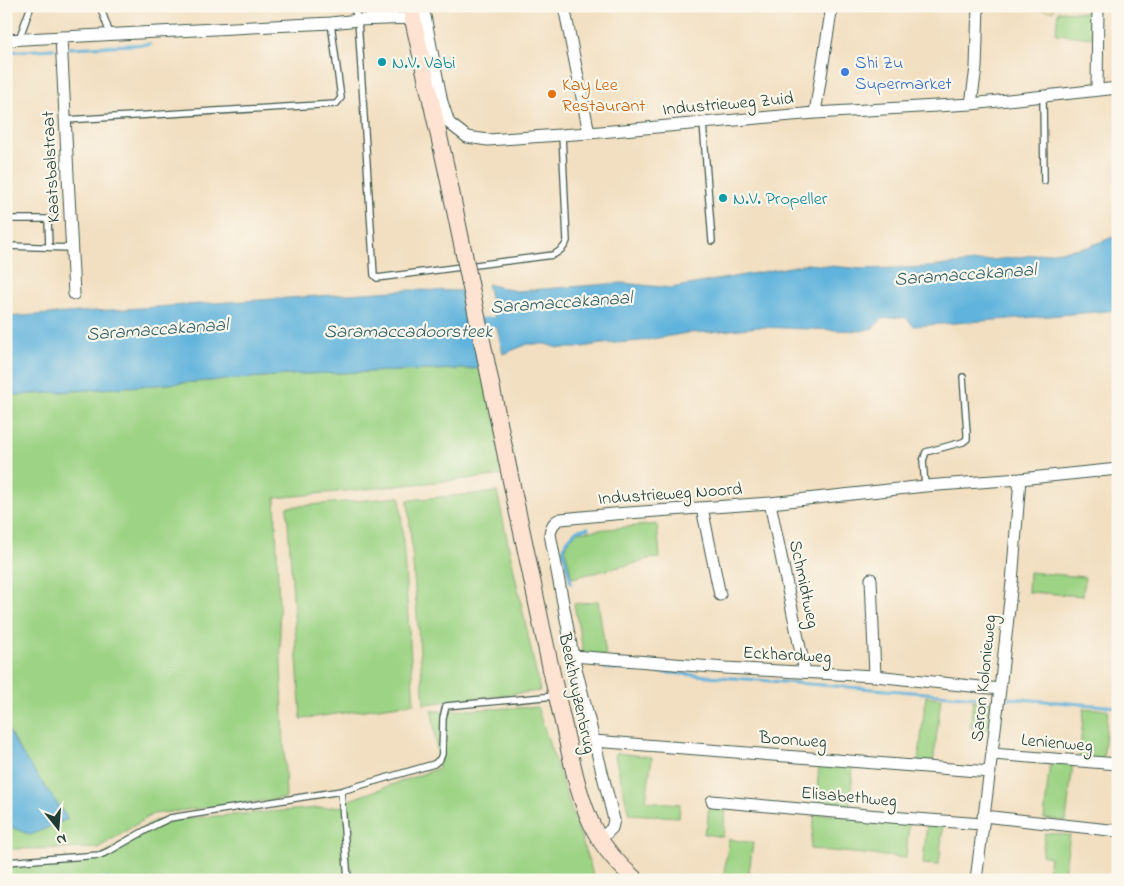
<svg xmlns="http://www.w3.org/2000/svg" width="1124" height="886" font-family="'Indie Flower',sans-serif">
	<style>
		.green { fill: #9cd384; stroke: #5e885c }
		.sand { fill: #eeda9e; stroke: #868c69 }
		.water { fill: #61b3dc; stroke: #407888 }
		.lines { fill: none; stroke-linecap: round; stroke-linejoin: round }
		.stream { stroke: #61b3dc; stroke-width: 3 }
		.canal { stroke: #61b3dc; stroke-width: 11 }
		.lane-casing { stroke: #3f5549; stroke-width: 8 }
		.street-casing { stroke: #3f5549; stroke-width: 13 }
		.secondary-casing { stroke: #3f5549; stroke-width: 18 }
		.lane { stroke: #fff; stroke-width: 5.5 }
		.street { stroke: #fff; stroke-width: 11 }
		.secondary { stroke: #fee3d2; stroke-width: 16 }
		.secondary-bridge-casing { stroke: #3f5549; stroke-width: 18; stroke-linecap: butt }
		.secondary-bridge { stroke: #fee3d2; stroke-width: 16 }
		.culture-dot { fill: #0f9aa8; stroke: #fbf7ec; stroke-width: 2 }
		.shop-dot { fill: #3f7fe0; stroke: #fbf7ec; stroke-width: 2 }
		.food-dot { fill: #e8710a; stroke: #fbf7ec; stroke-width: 2 }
		.labels { text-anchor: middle; stroke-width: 4.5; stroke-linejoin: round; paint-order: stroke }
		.culture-label { font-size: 18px; fill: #0d838f; stroke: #fbf7ec; text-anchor: start }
		.shop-label { font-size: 18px; fill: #366cbe; stroke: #fbf7ec; text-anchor: start }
		.food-label { font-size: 18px; fill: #c56008; stroke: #fbf7ec; text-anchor: start }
		.street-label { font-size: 18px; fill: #1f3d34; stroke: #fbf7ec }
		.water-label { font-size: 19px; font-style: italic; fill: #336066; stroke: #fbf7ec }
	</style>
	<rect width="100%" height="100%" fill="#fbf7ec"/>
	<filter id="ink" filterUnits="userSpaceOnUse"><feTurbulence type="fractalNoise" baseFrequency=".02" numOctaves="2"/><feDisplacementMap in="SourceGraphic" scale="10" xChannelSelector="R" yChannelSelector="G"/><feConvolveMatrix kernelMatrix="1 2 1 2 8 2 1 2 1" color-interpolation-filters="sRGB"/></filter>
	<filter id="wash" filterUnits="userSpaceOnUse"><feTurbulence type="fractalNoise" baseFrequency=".0096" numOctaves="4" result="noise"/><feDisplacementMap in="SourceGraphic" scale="20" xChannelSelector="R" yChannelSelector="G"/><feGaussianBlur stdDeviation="1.12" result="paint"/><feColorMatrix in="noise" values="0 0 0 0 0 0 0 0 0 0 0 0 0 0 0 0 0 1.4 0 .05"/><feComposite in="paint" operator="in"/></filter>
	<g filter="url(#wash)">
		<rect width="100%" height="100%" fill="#f2dfc1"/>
		<path class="green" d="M1058,11L1092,13V38L1056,34Z
			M493,368L517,474L275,498L286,798L153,814L98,848L6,849V825L31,835L20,751L6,726V396L302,374Z
			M497,492L540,691L424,704L408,500Z
			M400,497L414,703L301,719L287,507Z
			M657,524L660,558L646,559L641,562L572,578L565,549L569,540L577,532Z
			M1029,572L1085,577L1083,596L1028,592Z
			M598,601L606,656L584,655L574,604Z
			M926,696L941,698L933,765L918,763Z
			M973,700L994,702L991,730L970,728Z
			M537,707L595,880H353L351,867L352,880H6V865L99,858L154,821L344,806V802L439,768L432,711Z
			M1084,708L1108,710L1103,761L1079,759Z
			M617,753L652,757L646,801L680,804L679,817L629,814L615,756Z
			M1050,761L1073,763L1066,821L1044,819Z
			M819,764L853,766L850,808L816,806Z
			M709,805L726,806L723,837L704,834L705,828L707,827Z
			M815,813L909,822L906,858L810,849Z
			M927,822L943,823L939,865L923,864Z
			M1045,833L1070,835L1063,880H1050L1047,878L1050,857L1042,855Z
			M729,839L753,843L748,880H723Z"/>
		<path class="sand" d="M1022,6H1054L1053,11L1022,8Z"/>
		<path class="water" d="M1118,235V310L1037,317L914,326L906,318L898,317L882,319L873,328L861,331L759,327L711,332L687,333L641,341L601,344L576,348H558L545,344H528L503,354L487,284L516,291L622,283L671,288L807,264L864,269L928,267L1019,257L1088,247Z
			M408,290L467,291L493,368L302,374L6,396V317Z
			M6,726L20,751L68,819L31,835L6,825Z"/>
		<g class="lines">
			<path class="stream" d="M69,48L150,44
				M6,52L54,49
				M571,583L563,550L567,541L573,534L577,530L588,528
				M605,668L976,697
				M1008,698L1118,707
				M107,878V880"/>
			<path class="canal" d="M472,324L511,321"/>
		</g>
	</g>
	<g filter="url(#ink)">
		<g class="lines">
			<defs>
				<path id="lane" d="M100,6L110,34
					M353,6L358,20L374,275L377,278L553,255C559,252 565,248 567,241L562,135
					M19,39L31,6
					M1043,96L1044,181
					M65,120L336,104L341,98L331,23
					M703,123L712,241
					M6,219H48L49,247
					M6,246L72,248
					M925,486L923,461L926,452L963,442L967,439V433L963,377
					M341,791L348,880
					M6,862L100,855L109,851L157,824L170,818L341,791L434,764L440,759L442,754L443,718L446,706L555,696"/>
				<path id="street" d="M423,6L442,102L449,123L467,137L488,140L589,133L815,113L971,104L1118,88
					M564,6L589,133
					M61,37L74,294
					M6,40L331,23L358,20L412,18
					M1097,90L1098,6
					M971,104L976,68L978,6
					M815,113L832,6
					M770,503L805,672
					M702,508L720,595
					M871,579L875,676
					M573,656L725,668L875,676L1000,689
					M594,741L990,772
					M992,754L1118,764
					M712,801L890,817L982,824
					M983,816L1118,831
					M601,839L612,828L614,820L573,656L550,534C551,527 554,521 561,519L614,514L770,503L925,486L1020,479L1118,469
					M976,880L1000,689L1012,582L1020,479"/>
				<path id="secondary" d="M410,6L447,172
					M515,500C531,572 545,646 562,718C571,756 577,796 595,831C605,850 620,866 636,880"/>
			</defs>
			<use href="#lane" class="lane-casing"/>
			<use href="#street" class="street-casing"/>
			<use href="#secondary" class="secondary-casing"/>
			<use href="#lane" class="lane"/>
			<use href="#street" class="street"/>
			<use href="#secondary" class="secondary"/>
			<defs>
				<path id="secondary-bridge" d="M447,172L515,500"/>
			</defs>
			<use href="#secondary-bridge" class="secondary-bridge-casing"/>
			<use href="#secondary-bridge" class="secondary-bridge"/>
		</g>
	</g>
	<g class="culture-dot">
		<circle cx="382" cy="62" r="5"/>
		<circle cx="723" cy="198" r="5"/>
	</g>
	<circle class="shop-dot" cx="845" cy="72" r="5"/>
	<circle class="food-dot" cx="552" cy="94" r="5"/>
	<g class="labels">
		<g class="culture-label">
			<text x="392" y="68">N.V. Vabi</text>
			<text x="733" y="204">N.V. Propeller</text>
		</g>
		<g class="shop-label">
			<text x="855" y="68">Shi Zu<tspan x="855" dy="21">Supermarket</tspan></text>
		</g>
		<g class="food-label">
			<text x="562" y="90">Kay Lee<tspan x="562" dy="21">Restaurant</tspan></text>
		</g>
		<g class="street-label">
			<text transform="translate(728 103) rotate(-5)" y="6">Industrieweg Zuid</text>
			<text transform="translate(50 167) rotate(-93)" y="6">Kaatsbalstraat</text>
			<text transform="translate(670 493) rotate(-4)" y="6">Industrieweg Noord</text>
			<text transform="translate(805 584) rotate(78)" y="6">Schmidtweg</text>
			<text transform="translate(787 654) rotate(3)" y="6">Eckhardweg</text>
			<text transform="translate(983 678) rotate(-84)" y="6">Saron Kolonieweg</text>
			<text transform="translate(578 693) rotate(78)" y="6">Beekhuyzenbrug</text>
			<text transform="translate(793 739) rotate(4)" y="6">Boonweg</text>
			<text transform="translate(1057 742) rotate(5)" y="6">Lenienweg</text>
			<text transform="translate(849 796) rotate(5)" y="6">Elisabethweg</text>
		</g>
		<g class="water-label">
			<text transform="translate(965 273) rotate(-4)" y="7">Saramaccakanaal</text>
			<text transform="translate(561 301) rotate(-4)" y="7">Saramaccakanaal</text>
			<text transform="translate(157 328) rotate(-4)" y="7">Saramaccakanaal</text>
			<text x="408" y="337">Saramaccadoorsteek</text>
		</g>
	</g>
	<rect width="1124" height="886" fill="none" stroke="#fbf7ec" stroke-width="25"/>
	<g transform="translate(58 828) rotate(163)" stroke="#fbf7ec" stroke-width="4" paint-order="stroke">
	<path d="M0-4L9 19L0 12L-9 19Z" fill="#1f3d34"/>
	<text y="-8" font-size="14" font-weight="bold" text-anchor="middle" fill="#1f3d34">N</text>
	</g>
</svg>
